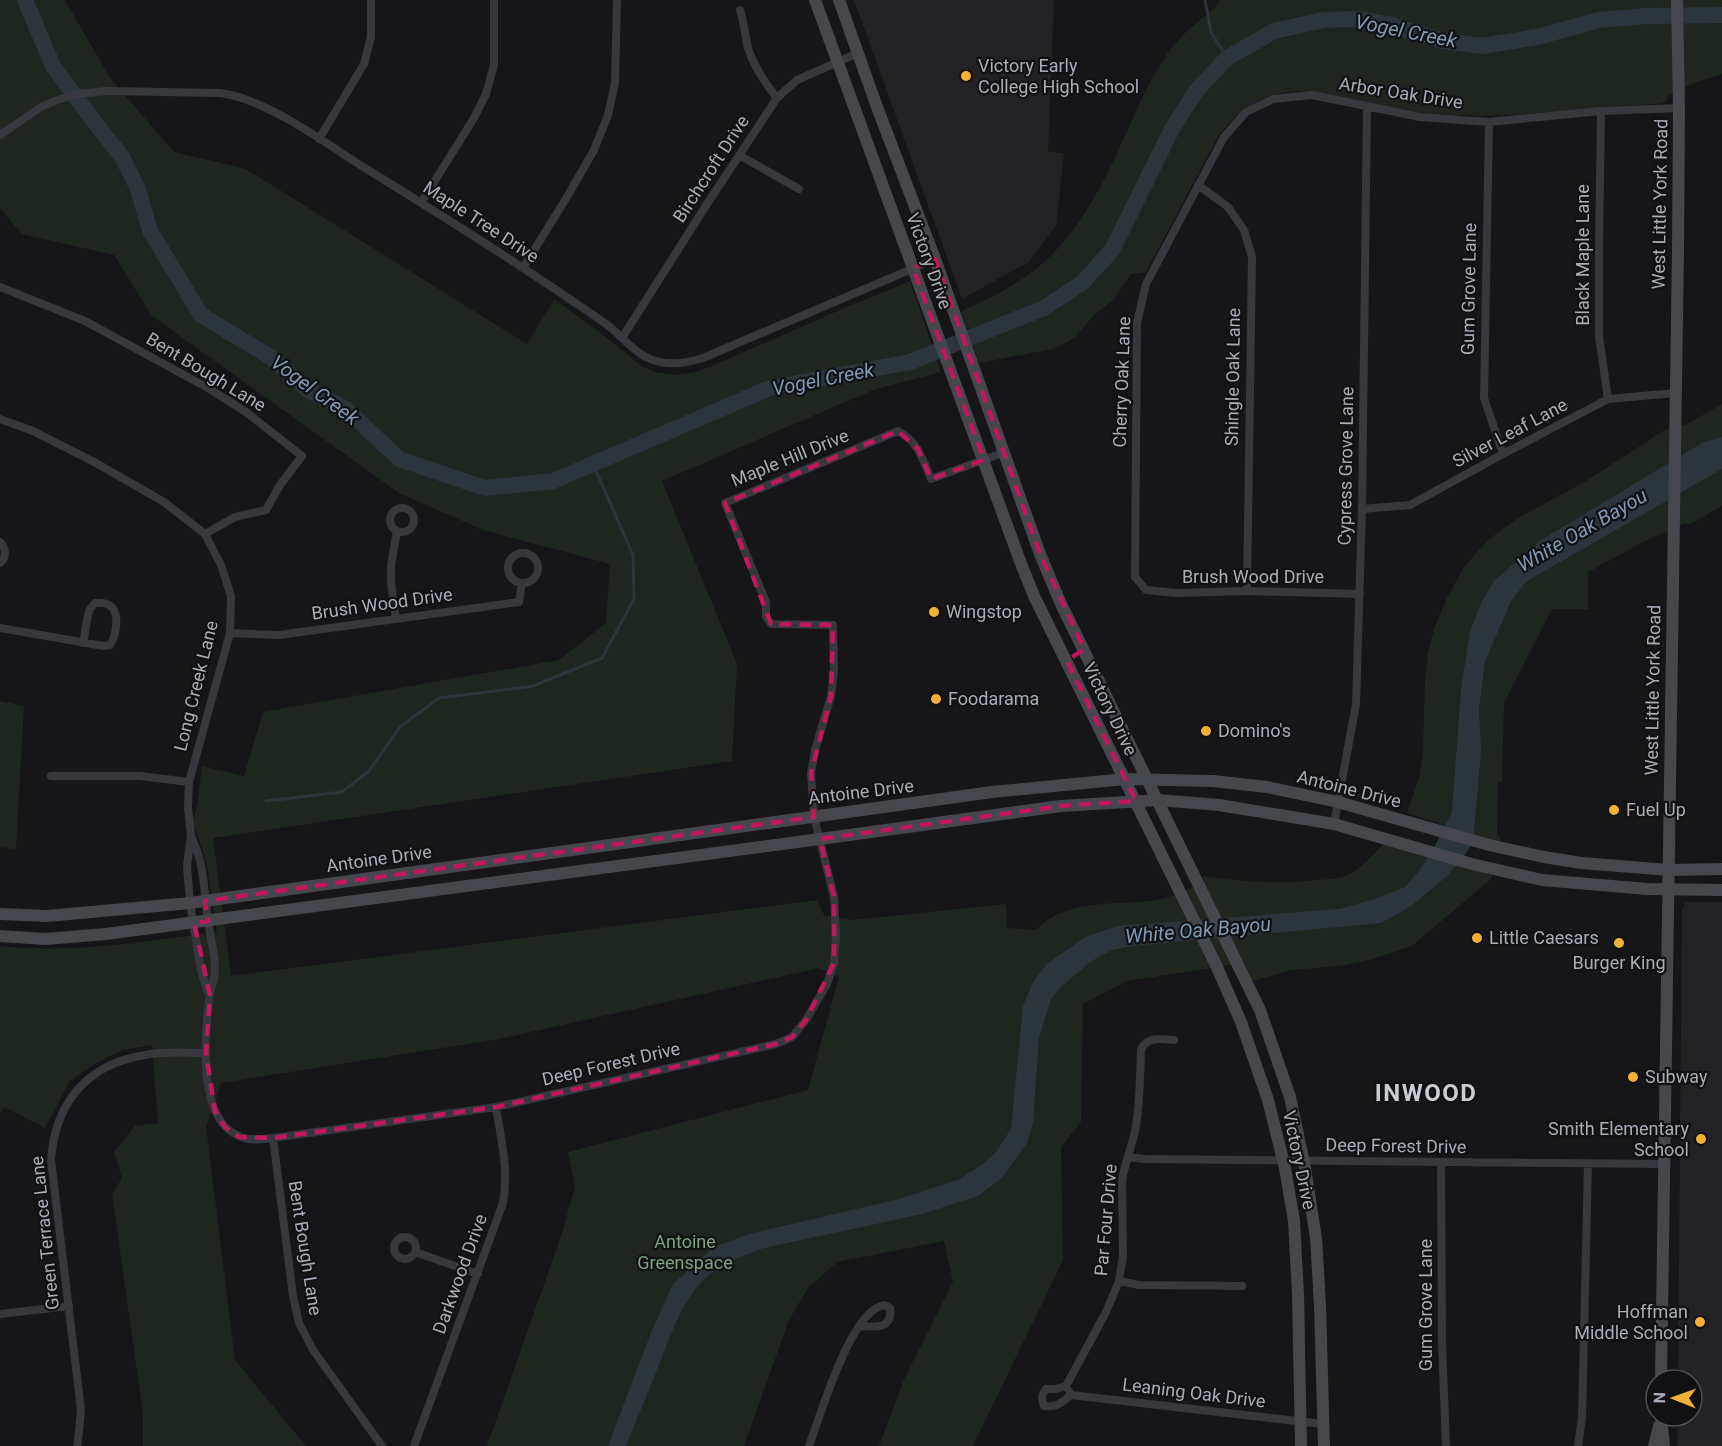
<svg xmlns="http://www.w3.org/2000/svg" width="1722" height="1446" font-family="Roboto,sans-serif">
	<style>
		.built { fill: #222225 }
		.green { fill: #1e261f }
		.water { fill: #2c353c }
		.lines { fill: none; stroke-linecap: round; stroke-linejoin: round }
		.stream { stroke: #2c353c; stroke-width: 3 }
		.river { stroke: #2c353c; stroke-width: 16 }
		.street { stroke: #37383d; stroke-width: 8 }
		.secondary { stroke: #45474d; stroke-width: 12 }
		.marked { fill: none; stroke: #c2185b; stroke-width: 4.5; stroke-dasharray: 12 8; stroke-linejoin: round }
		.poi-dot { fill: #f2b134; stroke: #111113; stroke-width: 2 }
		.labels { text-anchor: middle; stroke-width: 4.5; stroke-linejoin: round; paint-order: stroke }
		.poi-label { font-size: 18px; fill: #a8adb8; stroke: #111113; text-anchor: start }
		.street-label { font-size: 18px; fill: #a8adb8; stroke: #111113 }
		.park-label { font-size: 18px; fill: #7fa381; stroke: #111113 }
		.water-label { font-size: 20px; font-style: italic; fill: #7f9bb3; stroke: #111113 }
		.district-label { font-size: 24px; font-weight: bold; letter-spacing: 1.5px; fill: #c9ccd4; stroke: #111113 }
	</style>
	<rect width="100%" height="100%" fill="#161618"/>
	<path class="built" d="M854,0H1054L1048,152L1064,153L1056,226L1029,262L962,299Z
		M1686,902H1722V1446H1677L1678,1416H1692V1380H1678L1682,909Z"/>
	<path class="green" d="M0,0H65L110,78L174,152L246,169L527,344L554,299L601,333L643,367L655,372L675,375L695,372L712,366L849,306L910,281L941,372L873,390L662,481L737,664L732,761L213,838L231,976L817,900L824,915L853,920L1006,904L1007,928L1036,930C1068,896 1120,907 1161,899C1177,895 1191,889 1204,880L1203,876C1241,882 1280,884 1318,880C1327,879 1338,879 1346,876C1359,871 1374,853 1385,843L1492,875V878L1412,946L1373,959L1346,965L1291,970L1253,981L1244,963L1127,981L1083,1004L1081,1122L1061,1147L1063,1260L973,1446H879L905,1377L953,1282L944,1241L837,1262L808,1288L789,1320L744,1446H487L561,1236L575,1187L568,1152L808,1090L839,977L819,968L499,1039L221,1083L206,1127L235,1360L306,1446H143V1413L112,1194L122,1178L114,1152L135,1126L158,1123L152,1045L123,1050L96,1063L70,1081L45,1128L4,1107L0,1114V946C71,954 147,941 217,932L207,865L193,821L197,806L202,766L244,776L263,712L559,660L606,623L610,564L483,530L399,493L152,316L114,255L22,234L0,208Z
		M1220,0H1722V74L1699,81L1668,95L1667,100L1663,103C1643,106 1623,105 1604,107C1544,113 1485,119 1426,113C1405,111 1383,107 1363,103C1337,97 1313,88 1286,92C1259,96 1235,113 1219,135L1146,272L1131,274L1114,299L1095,314L1077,335L1066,343L1053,349L979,363L961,313L963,310C993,297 1021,283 1045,261C1080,230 1104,182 1123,140C1136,112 1147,84 1164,59C1172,46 1183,34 1194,25C1204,16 1214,11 1220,0Z
		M1722,404V506L1689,525L1685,523L1643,542L1588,572V609H1552L1504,703L1502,781L1498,782L1497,833L1501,840L1500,843L1407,813L1419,778L1423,754L1425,678L1428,652L1435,626L1447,598L1464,567L1488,540L1518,518L1588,480L1663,431L1687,424Z
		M0,701L24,706L16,849L0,847Z"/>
	<path class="water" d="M1722,437V469L1534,577L1525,583L1510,603L1485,662L1479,709L1481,751L1473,842L1465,855L1447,876L1410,907L1381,923L1132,946L1112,950L1090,962L1063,985L1051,999L1039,1038L1033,1122L1027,1143L1001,1179L978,1196L922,1214L760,1249C743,1257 725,1261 711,1273C683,1296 672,1332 659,1365C648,1392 637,1419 626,1446H608L652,1330L673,1284L714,1247L749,1234L899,1199L960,1179L983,1164L996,1152L1011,1129L1023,1006L1033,982L1047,964L1085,937L1118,926L1339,909L1378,898L1405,887L1418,872L1434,848L1452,812L1461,689L1470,632L1481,603L1494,581L1540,541L1702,443Z"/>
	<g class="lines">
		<path class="stream" d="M1205,0L1211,32L1227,58
			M266,801L342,792L369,771L400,727L439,698L533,686L602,658L634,599L633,555L593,464"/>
		<path class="river" d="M25,0L53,66L93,120L122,157L138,189L150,231L201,315L272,358L308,390L346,409L399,459L485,488L553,481L770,388L910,362L1044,308L1082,283L1112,250L1172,129L1196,91L1227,58L1274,31L1324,20L1356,19L1392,25L1443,41L1482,46L1537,37L1599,20L1647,16L1722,15"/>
		<path class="street" d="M740,10C744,22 745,35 748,48C754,67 765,83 777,98
			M1601,111L1599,248V336L1608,399
			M1489,122L1484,398L1503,454
			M0,135L41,107L57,100L78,94L107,91L220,93C267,99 325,143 365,168C438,213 510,258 580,306C590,313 601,320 610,327C624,339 636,354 653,360C670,366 686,363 703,358L935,259
			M319,139L364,64L371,37V0
			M739,155L799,189
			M1198,185L1228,207L1244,230L1252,257L1247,591
			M421,203L474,118L486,94L494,65V0
			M523,268L567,197L594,150L608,115L615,83L617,0
			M0,287L85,321L208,388L246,412L302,456L280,485L266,510L235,517L205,534
			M622,338L707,204L777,98L797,80L858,53
			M0,419L33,431L96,463L164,502L205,534L221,565L231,596L230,633L189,782L188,808L191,835L187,866L190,903L201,971L209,995
			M390 520a12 12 0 1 1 24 0a12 12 0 1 1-24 0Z
			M1362,509L1410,505L1503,454L1608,399L1675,393
			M0,542C6,548 7,557 0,563
			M508 568a15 15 0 1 1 30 0a15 15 0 1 1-30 0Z
			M1360,594L1247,591L1177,593L1146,590L1135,577L1137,323L1146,284L1224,137L1246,112L1273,99L1312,95L1420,117L1489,122L1601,111L1679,108
			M396,619L391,583V565L397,531
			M0,628L104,646L110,645C116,636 121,612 109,605C105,602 100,603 95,603L90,609L88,615L83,643
			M230,633L279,635L519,602L522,583
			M51,776H140L189,782
			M1334,824L1356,704L1362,509L1367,107
			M191,835C194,845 200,855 201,866C205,884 205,902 208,921C210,936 214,951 215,966C216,976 211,987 209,998C205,1035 196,1121 241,1137C251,1141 262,1139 273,1138L496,1107L776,1044L792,1037L806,1020L827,984L834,963L836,936L834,897L814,817L811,773L815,750L831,696L834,670L833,625L771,624L766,617V602L725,503L898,431C918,441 923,460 931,479L1005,452
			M273,1138L293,1296L299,1323L313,1350L382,1446
			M1128,1157L1144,1159L1664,1164
			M1441,1163L1442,1343L1446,1446
			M394 1248a11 11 0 1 1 22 0a11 11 0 1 1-22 0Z
			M415,1252L478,1274
			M1119,1281L1139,1285L1242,1286
			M0,1314L69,1306
			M1069,1391L1071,1395L1323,1424
			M1071,1395C1062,1402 1057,1408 1044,1406C1041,1399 1041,1395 1046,1389H1056L1066,1386L1106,1312L1119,1281L1123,1256L1122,1182C1124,1163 1133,1145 1136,1126C1140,1101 1140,1075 1141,1050C1147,1036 1160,1039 1174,1040
			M77,1446L78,1441L81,1410L51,1160C55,1103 87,1064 145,1055C165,1051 186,1053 206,1053
			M414,1446L503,1203C509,1171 501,1139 496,1107
			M809,1446C820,1417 851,1308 885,1305L890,1308C893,1330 874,1327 859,1326
			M1578,1446L1582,1418L1588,1164"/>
		<path class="secondary" d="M815,0L1020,561L1034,596L1216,965L1241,1022L1268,1100L1285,1168L1294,1221L1298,1294L1301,1446
			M839,0L877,107L935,259L1040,554L1061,604L1260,1010L1290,1097L1305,1168L1316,1238L1320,1305L1324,1446
			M0,914L47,916L190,903L992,792L1125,779L1213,781L1267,787L1338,802L1489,845L1544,857L1581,863L1669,870L1722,869
			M0,936L45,939L106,934L820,839L1061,806L1158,800L1219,805L1334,824L1472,864L1542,880L1647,889L1722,890
			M1661,1380L1678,251L1679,108L1677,0
			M1661,1416L1664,1446
			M1654,1446L1659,1426"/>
	</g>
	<path class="marked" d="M935,259L1040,554L1084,649L1067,661L1136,801L1061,806L820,839L834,897V963L806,1020L792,1037L776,1044L496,1107L273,1138L239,1137L225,1127L215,1111L206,1053L210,995L194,923L208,921L205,901L814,817L811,773L831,696L833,625L771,624L725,503L898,431L918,449L931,479L984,460L913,268Z"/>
	<g class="poi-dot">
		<circle cx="966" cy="76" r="6"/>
		<circle cx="934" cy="612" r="6"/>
		<circle cx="936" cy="699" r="6"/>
		<circle cx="1206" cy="731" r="6"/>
		<circle cx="1614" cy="810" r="6"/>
		<circle cx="1477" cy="938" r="6"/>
		<circle cx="1619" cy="943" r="6"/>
		<circle cx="1633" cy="1077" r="6"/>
		<circle cx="1701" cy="1139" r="6"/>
		<circle cx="1700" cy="1322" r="6"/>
	</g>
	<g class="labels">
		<g class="poi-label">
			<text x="978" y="72">Victory Early<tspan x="978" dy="21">College High School</tspan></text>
			<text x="946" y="618">Wingstop</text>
			<text x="948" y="705">Foodarama</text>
			<text x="1218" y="737">Domino's</text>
			<text x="1626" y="816">Fuel Up</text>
			<text x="1489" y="944">Little Caesars</text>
			<text x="1619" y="969" text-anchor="middle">Burger King</text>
			<text x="1645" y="1083">Subway</text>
			<text x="1689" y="1135" text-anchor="end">Smith Elementary<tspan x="1689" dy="21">School</tspan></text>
			<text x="1688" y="1318" text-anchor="end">Hoffman<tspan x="1688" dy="21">Middle School</tspan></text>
		</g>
		<g class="street-label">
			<text transform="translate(1401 93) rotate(9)" y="6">Arbor Oak Drive</text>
			<text transform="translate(711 169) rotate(-57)" y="6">Birchcroft Drive</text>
			<text transform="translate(1660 204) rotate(-89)" y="6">West Little York Road</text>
			<text transform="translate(481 222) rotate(33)" y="6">Maple Tree Drive</text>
			<text transform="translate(1583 255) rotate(-90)" y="6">Black Maple Lane</text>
			<text transform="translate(929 261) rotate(70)" y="6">Victory Drive</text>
			<text transform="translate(1469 289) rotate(-89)" y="6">Gum Grove Lane</text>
			<text transform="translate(206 372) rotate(31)" y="6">Bent Bough Lane</text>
			<text transform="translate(1233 377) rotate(-89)" y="6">Shingle Oak Lane</text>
			<text transform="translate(1122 382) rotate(-88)" y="6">Cherry Oak Lane</text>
			<text transform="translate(1510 433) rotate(-28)" y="6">Silver Leaf Lane</text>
			<text transform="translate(790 458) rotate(-22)" y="6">Maple Hill Drive</text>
			<text transform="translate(1346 466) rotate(-89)" y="6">Cypress Grove Lane</text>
			<text x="1253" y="583">Brush Wood Drive</text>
			<text transform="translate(382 604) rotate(-8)" y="6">Brush Wood Drive</text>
			<text transform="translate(196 686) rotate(-76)" y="6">Long Creek Lane</text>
			<text transform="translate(1653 690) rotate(-89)" y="6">West Little York Road</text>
			<text transform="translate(1110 709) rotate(64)" y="6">Victory Drive</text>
			<text transform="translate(1349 789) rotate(14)" y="6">Antoine Drive</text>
			<text transform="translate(861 792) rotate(-7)" y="6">Antoine Drive</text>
			<text transform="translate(379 859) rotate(-8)" y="6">Antoine Drive</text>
			<text transform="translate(611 1064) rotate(-13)" y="6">Deep Forest Drive</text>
			<text transform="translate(1396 1146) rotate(1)" y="6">Deep Forest Drive</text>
			<text transform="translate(1299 1160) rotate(78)" y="6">Victory Drive</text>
			<text transform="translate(1106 1220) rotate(-85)" y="6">Par Four Drive</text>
			<text transform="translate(45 1233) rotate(-96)" y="6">Green Terrace Lane</text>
			<text transform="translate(305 1248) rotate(81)" y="6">Bent Bough Lane</text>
			<text transform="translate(460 1274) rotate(-70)" y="6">Darkwood Drive</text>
			<text transform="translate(1426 1305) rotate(-90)" y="6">Gum Grove Lane</text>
			<text transform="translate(1194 1393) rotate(7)" y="6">Leaning Oak Drive</text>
		</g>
		<g class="park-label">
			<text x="685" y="1248">Antoine<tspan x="685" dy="21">Greenspace</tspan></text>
		</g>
		<g class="water-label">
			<text transform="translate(1406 31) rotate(11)" y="7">Vogel Creek</text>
			<text transform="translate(823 379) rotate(-11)" y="7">Vogel Creek</text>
			<text transform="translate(315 390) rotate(36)" y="7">Vogel Creek</text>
			<text transform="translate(1582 530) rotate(-30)" y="7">White Oak Bayou</text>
			<text transform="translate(1198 930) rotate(-5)" y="7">White Oak Bayou</text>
		</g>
		<g class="district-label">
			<text x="1426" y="1101">INWOOD</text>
		</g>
	</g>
	<g transform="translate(1674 1398) rotate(271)"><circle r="28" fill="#111113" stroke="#4d4f55" stroke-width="1.5"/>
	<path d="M0-4.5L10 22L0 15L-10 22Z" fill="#f2b134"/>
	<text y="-9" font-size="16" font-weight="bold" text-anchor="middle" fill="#a8adb8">N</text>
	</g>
</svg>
